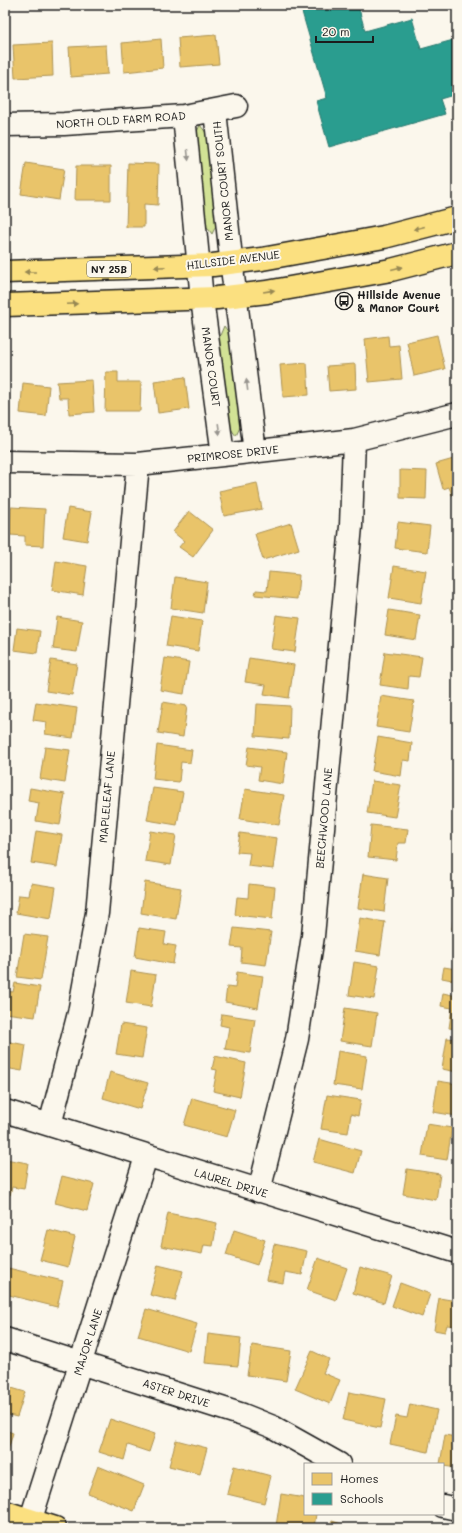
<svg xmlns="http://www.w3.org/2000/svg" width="462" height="1533" font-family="Mali,sans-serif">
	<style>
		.green { fill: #d2e295; stroke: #777f58 }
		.homes { fill: #e9c46a; stroke: #ac9253 }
		.schools { fill: #2a9d8f; stroke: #26766c }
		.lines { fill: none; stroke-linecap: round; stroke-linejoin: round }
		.minor-casing { stroke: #1c1c1c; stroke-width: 25 }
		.major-casing { stroke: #1c1c1c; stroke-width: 25 }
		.minor { stroke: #fbf7ec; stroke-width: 22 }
		.major { stroke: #fbe080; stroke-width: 22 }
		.oneway { fill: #97948e }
		.oneway2 { fill: #978853 }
		.labels { text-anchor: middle; stroke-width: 4; stroke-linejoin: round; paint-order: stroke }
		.shield { fill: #fbf7ec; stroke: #5f5e5a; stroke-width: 1 }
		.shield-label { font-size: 10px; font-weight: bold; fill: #1c1c1c }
		.street-label { font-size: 11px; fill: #1c1c1c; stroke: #fbf7ec }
		.poi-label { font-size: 11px; font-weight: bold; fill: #1c1c1c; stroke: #fbf7ec; text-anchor: start }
	</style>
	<rect width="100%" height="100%" fill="#fbf7ec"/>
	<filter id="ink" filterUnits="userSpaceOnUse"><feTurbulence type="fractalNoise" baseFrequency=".025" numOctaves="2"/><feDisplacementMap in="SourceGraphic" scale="8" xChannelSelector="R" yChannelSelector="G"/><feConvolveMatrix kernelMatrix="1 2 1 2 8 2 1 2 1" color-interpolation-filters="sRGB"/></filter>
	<g filter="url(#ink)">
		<path class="green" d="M200,125L214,143L222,213L212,234L198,215L191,145Z
			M224,326L238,345L246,414L236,436L222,416L215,347Z"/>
		<path class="homes" d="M216,35L219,64L180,67L178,38Z
			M161,39L163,68L124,72L122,43Z
			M52,43L53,76L15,78L13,45Z
			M106,45L108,74L71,77L69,47Z
			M26,163L64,169L59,200L21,194Z
			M128,163L159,164L158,205L144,204V227H126Z
			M76,166H111V200H75Z
			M5,168H9V203H5Z
			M437,335L445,369L414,376L407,342Z
			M388,336L389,346L399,345L402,379L369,382L365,339Z
			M452,336H457V364H456Z
			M307,363L309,395L283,397L280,365Z
			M355,364L356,389L329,391L327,366Z
			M106,372H118V382H141L140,411H105Z
			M185,377L189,409L158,413L154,381Z
			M92,380L94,412L69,414L68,398H59L57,382Z
			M23,383L49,386L46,416L20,413Z
			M457,458V494L452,495L449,487L443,489L436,464Z
			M400,470L427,471L426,499L400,498Z
			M257,483L262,509L224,516L219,491Z
			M11,507L45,509L43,546L25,545V536L10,535Z
			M68,508L92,512L87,541L63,537Z
			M189,511L213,530L193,557L179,547L184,541L173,532Z
			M398,522L430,526L427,552L395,548Z
			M291,523L299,549L263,560L255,534Z
			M56,561L87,566L83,595L52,590Z
			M394,566L426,571L421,603L389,598Z
			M269,572L299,575L297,599L255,595L256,590L267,591Z
			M175,577L207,582L203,613L171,608Z
			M389,610L420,615L416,640L385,635Z
			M276,615L300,618L295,652L271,649Z
			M171,616L202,621L198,651L166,646Z
			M57,617L82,621L77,652L53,649Z
			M17,628L40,631L37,653L14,650Z
			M385,652L422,657L419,677L409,676L408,689L380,685Z
			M165,658L189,662L184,694L160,690Z
			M249,658L294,665L289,698L264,694L266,685L245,682Z
			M51,660L77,664L72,695L46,691Z
			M381,696L414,701L409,732L376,727Z
			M36,702L77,708L73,738L45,734L47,722L33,720Z
			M163,702L187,706L183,737L158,733Z
			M257,704L290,706L289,739L255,736Z
			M378,737L412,743L410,761L403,760L401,776L372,771Z
			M157,745L192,750L190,763L181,762L179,782L153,779Z
			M45,747L70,750L65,783L40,779Z
			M249,747L287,752L283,784L258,780L260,767L246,765Z
			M372,781L401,785L395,817L367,813Z
			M30,788L65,794L60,825L36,821L39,803L28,801Z
			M153,788L183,792L177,825L147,820Z
			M245,789L284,795L279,825L240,819Z
			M371,825L408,829L406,843H398L396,860L368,857Z
			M36,831L62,835L57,867L31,863Z
			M150,831L176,835L171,865L145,861Z
			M240,833L277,838L273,869L248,866L250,853L237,852Z
			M363,874L388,878L384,912L358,908Z
			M145,882L181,888L176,919L141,913Z
			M31,883L56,887L51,919L16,913L19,895L29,896Z
			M249,884L275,887L272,919L235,915L237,897L248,898Z
			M456,904H457V930L452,929Z
			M360,918L385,922L380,955L355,951Z
			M139,928L166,932L164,944L176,946L173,964L135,957Z
			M234,928L271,932L266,965L241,962L242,948L231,947Z
			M24,934L48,937L41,980L17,977Z
			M354,962L379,966L374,999L349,995Z
			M457,962V981L442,978L444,967L456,969Z
			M131,971L156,975L151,1007L126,1003Z
			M237,972L263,976L258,1008L225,1002L227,987L235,988Z
			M15,983L40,987L35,1017L5,1013V991L13,992Z
			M443,993L457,996V1029L449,1028L452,1008L441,1006Z
			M345,1008L377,1013L372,1046L340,1041Z
			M222,1014L255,1019L250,1053L225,1049L229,1027L220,1025Z
			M121,1024L147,1028L142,1058L116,1054Z
			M447,1038L457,1039V1072L442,1069Z
			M5,1041L26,1045L22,1071L5,1068Z
			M338,1051L367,1056L362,1089L333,1085Z
			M215,1056L246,1063L240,1097L213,1091L217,1070L212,1069Z
			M110,1072L148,1083L140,1109L103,1098Z
			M438,1081L457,1084V1116L433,1112Z
			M327,1095L361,1100L358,1116L351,1114L348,1133L321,1129Z
			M192,1098L235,1110L227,1137L184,1125Z
			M427,1124L452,1128L447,1160L422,1156Z
			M319,1139L361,1151L355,1173L313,1162Z
			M5,1159L28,1163L24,1189L12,1187L10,1195H5Z
			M407,1169L440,1174L436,1200L403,1194Z
			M62,1176L94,1184L87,1211L55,1203Z
			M168,1213L217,1223L213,1246L204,1245L202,1254L161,1246Z
			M48,1230L75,1237L68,1267L40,1260Z
			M234,1230L265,1240L257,1265L226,1255Z
			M274,1244L307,1251L302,1275L285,1272L283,1283L266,1280Z
			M318,1258L347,1268L336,1300L307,1290Z
			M158,1265L183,1271L175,1301L150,1295Z
			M360,1267L392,1276L384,1303L353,1293Z
			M8,1268L63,1281L57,1307L5,1294V1280Z
			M400,1283L430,1294L422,1317L392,1306Z
			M439,1298L457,1301V1326L447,1325L445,1332L434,1330Z
			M146,1309L197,1324L189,1351L138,1336Z
			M208,1334L241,1338L238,1366L205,1363Z
			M252,1345L291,1351L286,1381L247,1375Z
			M312,1351L329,1359L323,1373L340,1380L330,1404L295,1389Z
			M5,1386L25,1392L17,1417L5,1414Z
			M349,1392L386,1399L380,1428L343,1420Z
			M410,1404L437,1410L428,1452L390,1444L396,1416L407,1418Z
			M110,1419L155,1434L149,1452L128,1445L124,1460L99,1452Z
			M5,1430L13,1433L5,1460Z
			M457,1432V1468L443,1466L440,1464L445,1435L456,1437Z
			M176,1440L207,1448L200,1474L169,1466Z
			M98,1466L144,1485L134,1511L88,1493Z
			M234,1466L271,1476L264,1503L227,1494Z
			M281,1494L305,1498V1514H316L314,1528H290L276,1526Z
			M332,1521L354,1528H330Z"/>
		<path class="schools" d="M300,5H358L365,31L412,18L421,49L457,39V94L440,99L445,114L329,147L316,101L327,98Z"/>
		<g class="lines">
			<defs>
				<path id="minor" d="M215,111L233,276L255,452
					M184,116L202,299L223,455
					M5,125L64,124L184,116L236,106
					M5,462L138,464L241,453L354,440L457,414
					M5,1111L457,1252
					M50,1125L79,1013L97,913L138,464
					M259,1191L297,1039L313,936L351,526L354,440
					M5,1339L243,1415L273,1427L339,1464
					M443,1506L457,1509
					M28,1528L146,1157"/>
				<path id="major" d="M5,272L213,265L262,259L384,237L457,218
					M5,305L217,298L267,292L391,270L457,253
					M5,1512L55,1528"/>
			</defs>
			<use href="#minor" class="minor-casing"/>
			<use href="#major" class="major-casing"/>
			<use href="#minor" class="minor"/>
			<use href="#major" class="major"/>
		</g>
		<defs><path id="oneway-solid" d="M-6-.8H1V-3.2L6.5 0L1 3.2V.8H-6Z"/></defs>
		<g class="oneway">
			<use href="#oneway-solid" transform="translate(188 155) rotate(84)"/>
			<use href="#oneway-solid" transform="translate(247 385) rotate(-97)"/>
			<use href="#oneway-solid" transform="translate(219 429) rotate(82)"/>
		</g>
		<g class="oneway2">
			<use href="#oneway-solid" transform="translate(419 228) rotate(166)"/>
			<use href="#oneway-solid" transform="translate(160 267) rotate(178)"/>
			<use href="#oneway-solid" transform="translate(397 268) rotate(-14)"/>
			<use href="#oneway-solid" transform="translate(30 272) rotate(-180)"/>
			<use href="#oneway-solid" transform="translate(269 291) rotate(-9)"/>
			<use href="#oneway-solid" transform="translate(72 304) rotate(-2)"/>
		</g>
	</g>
	<defs>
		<symbol id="bus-ring" viewBox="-11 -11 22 22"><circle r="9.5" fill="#fbf7ec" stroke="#1c1c1c" stroke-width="1.5"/><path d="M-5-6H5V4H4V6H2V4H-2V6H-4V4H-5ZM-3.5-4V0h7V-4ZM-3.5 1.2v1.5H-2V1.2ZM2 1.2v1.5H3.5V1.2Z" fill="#1c1c1c"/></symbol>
	</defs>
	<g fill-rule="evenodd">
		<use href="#bus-ring" x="334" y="291" width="20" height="20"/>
	</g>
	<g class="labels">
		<rect class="shield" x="87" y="261" width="44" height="16" rx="3"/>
		<g class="shield-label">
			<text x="109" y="273">NY 25B</text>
		</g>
		<g class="street-label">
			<text transform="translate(121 120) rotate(-4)" y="4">NORTH OLD FARM ROAD</text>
			<text transform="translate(223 181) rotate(-96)" y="4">MANOR COURT SOUTH</text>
			<text transform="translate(233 260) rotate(-7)" y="4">HILLSIDE AVENUE</text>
			<text transform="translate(211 367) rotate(82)" y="4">MANOR COURT</text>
			<text transform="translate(233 454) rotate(-6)" y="4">PRIMROSE DRIVE</text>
			<text transform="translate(107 797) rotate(-85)" y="4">MAPLELEAF LANE</text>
			<text transform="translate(324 818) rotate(-85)" y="4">BEECHWOOD LANE</text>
			<text transform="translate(231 1183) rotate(17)" y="4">LAUREL DRIVE</text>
			<text transform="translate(88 1342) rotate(-72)" y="4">MAJOR LANE</text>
			<text transform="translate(176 1393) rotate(18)" y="4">ASTER DRIVE</text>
		</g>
		<g class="poi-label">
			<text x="357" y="299">Hillside Avenue<tspan x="357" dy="13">&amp; Manor Court</tspan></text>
		</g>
	</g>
	<rect width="462" height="1533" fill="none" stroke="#fbf7ec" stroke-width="20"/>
	<rect x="10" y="10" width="442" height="1513" fill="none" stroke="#1c1c1c" stroke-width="1.5" filter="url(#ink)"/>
	<rect x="304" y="1463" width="140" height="52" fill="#fbf7ec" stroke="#a29f99"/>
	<rect x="312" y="1473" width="20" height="12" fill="#e9c46a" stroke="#a29f99"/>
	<text x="340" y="1483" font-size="12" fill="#1c1c1c">Homes</text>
	<rect x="312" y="1493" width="20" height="12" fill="#2a9d8f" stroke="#a29f99"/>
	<text x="340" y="1503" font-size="12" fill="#1c1c1c">Schools</text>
	<path d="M316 36v6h57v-6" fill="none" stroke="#1c1c1c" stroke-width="2"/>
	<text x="322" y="36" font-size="12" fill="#1c1c1c" stroke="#fbf7ec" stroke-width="3" paint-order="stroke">20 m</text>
</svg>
